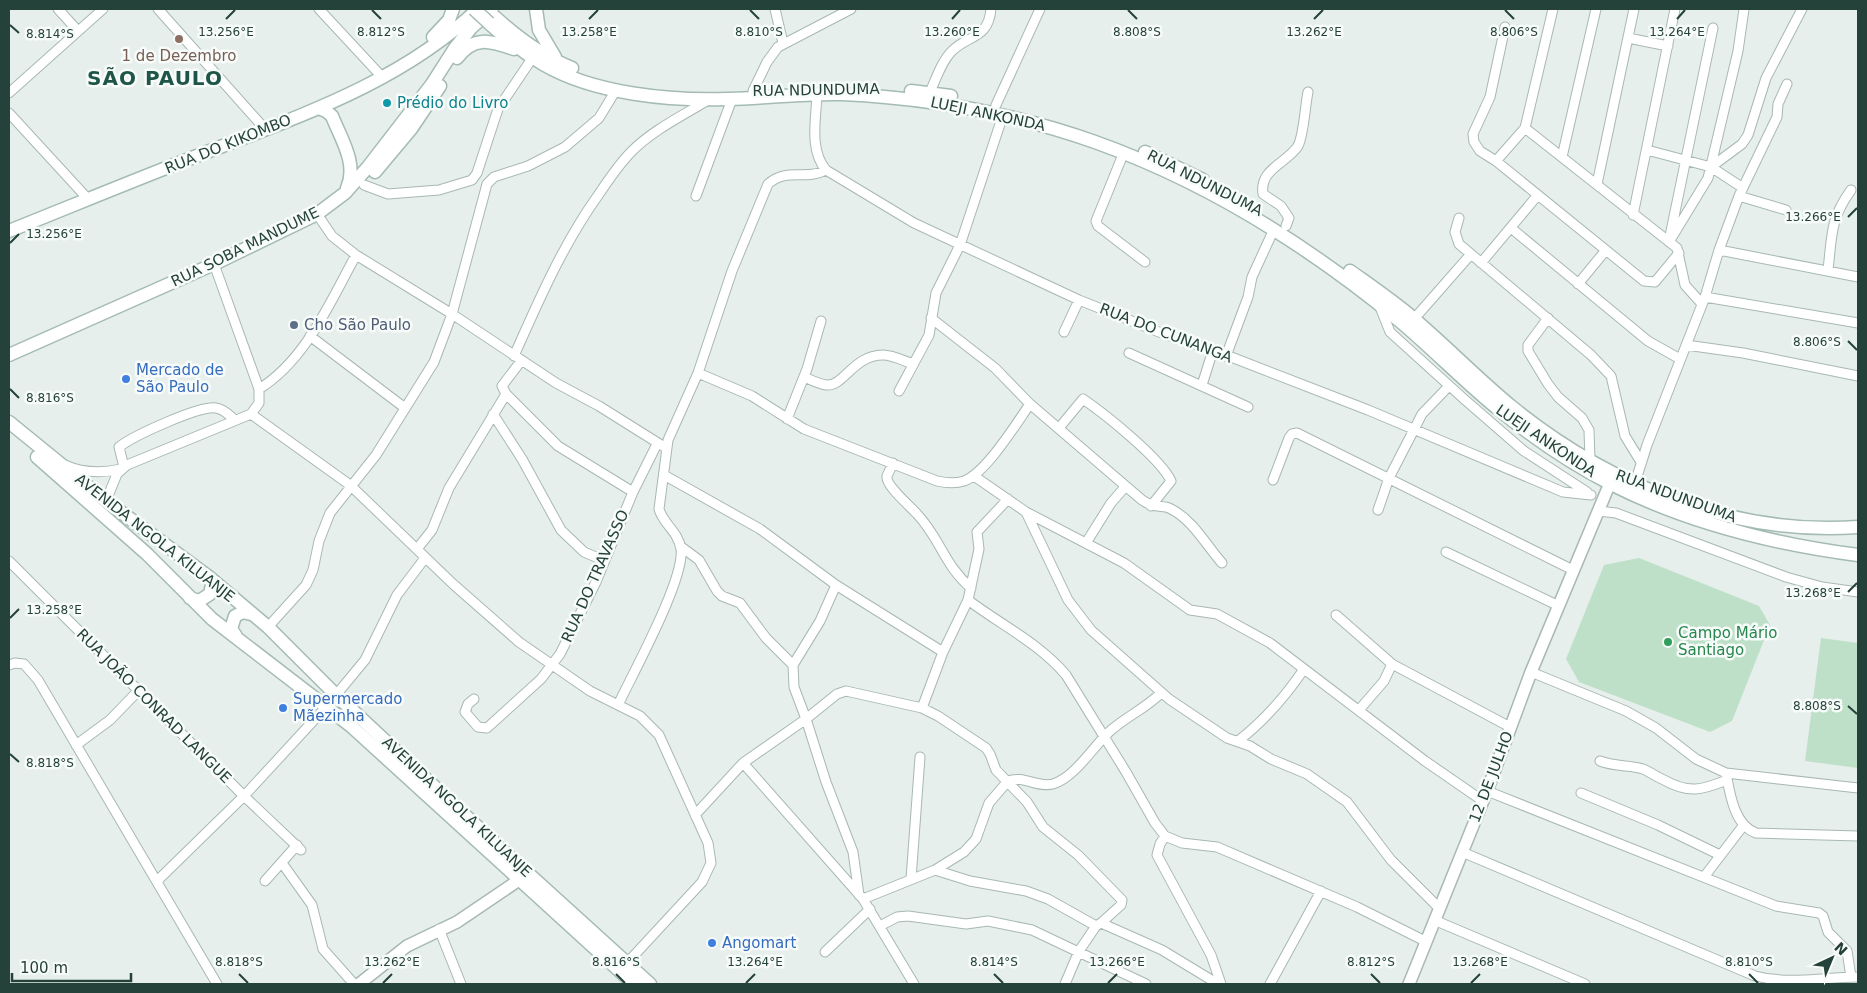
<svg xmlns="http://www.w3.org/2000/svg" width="1867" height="993" font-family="'DejaVu Sans',sans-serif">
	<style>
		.green { fill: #bfe0c8 }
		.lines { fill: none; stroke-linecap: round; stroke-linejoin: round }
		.minor-casing { stroke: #a8b8b2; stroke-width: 11 }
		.tertiary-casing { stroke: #a8b8b2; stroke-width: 14 }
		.secondary-casing { stroke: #a4bbb3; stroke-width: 15 }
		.minor { stroke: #fff; stroke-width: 9 }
		.tertiary { stroke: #fff; stroke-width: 11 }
		.secondary { stroke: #fff; stroke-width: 12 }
		.secondary-bridge-casing { stroke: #a4bbb3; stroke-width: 15; stroke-linecap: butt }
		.secondary-bridge { stroke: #fff; stroke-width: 12 }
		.ticks { fill: none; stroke: #24423a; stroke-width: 2 }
		.education-dot { fill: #8d6e63; stroke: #f7fbf9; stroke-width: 2 }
		.culture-dot { fill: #0f9aa8; stroke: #f7fbf9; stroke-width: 2 }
		.service-dot { fill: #5c6f8a; stroke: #f7fbf9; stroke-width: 2 }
		.shop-dot { fill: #3f7fe0; stroke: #f7fbf9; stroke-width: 2 }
		.leisure-dot { fill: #2e9e5b; stroke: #f7fbf9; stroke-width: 2 }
		.labels { text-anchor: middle; stroke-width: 5; stroke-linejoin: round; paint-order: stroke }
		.education-label { font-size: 15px; fill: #785e54; stroke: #f7fbf9 }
		.street-label { font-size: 15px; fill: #24423a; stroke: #f7fbf9 }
		.culture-label { font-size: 15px; fill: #0d838f; stroke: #f7fbf9; text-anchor: start }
		.service-label { font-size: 15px; fill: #4e5e75; stroke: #f7fbf9; text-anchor: start }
		.shop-label { font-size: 15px; fill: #366cbe; stroke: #f7fbf9; text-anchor: start }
		.leisure-label { font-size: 15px; fill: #27864d; stroke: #f7fbf9; text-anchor: start }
		.district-label { font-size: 20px; font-weight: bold; letter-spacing: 1px; fill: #1f5548; stroke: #f7fbf9 }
		.ticks-label { font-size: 12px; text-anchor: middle; fill: #24423a; stroke: #f7fbf9; stroke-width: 5; stroke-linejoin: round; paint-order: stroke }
	</style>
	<rect width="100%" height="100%" fill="#e6efeb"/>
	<path class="green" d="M1639,558L1759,606L1770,625L1732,721L1710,732L1579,682L1566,659L1604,565Z
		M1821,638L1858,643V768L1805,761Z"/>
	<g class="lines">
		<defs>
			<path id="minor" d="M58,9L78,31
				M158,9L265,129
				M319,9L383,78
				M775,9L783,43
				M1505,27L1490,97L1473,134L1474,142L1480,151L1496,161L1644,281L1655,282L1679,253
				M1628,38L1668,46
				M753,91L767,62L778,47L851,9
				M930,92C936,79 942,60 953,50C970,34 988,39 991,9
				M9,93L103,9
				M817,95C816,119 809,150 826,170L914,223L1079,300L1164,334L1213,350L1368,410L1563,492L1591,495
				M996,105L1040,9
				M9,113L88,199
				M1525,128L1677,248L1685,285L1702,304
				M1647,150L1711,167L1743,188
				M1124,152L1096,221L1098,226L1145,262
				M1562,157L1596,9
				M1496,161L1525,128L1553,9
				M1711,167L1742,144L1748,135L1766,78L1802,9
				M1597,184L1634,9
				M364,185L388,194L439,190L472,180L477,173L498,109L533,57
				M696,196L732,99
				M1739,196L1786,210
				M317,214L332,236L356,255L452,314L556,383L599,406L666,448
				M1633,215L1675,9
				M1459,218L1455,232L1459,244L1591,355L1611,376L1625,436L1641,462
				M1286,226L1289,218L1281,206L1263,194C1259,169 1287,163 1298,146C1304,134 1305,106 1308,92
				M1511,228L1648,341L1680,359
				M1670,236L1713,28
				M1669,242L1708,178L1738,51L1744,9
				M1719,250L1858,277
				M1481,263L1537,196
				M1828,270C1832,236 1830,219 1851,190
				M1578,284L1606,250
				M1705,297L1858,323
				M1380,307L1390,332L1464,399L1524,451L1587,492
				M931,318L995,368L1030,404
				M1548,318L1528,345V351L1548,384L1558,397L1582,418L1589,430L1590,460
				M1414,319L1471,254
				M1064,332L1079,300
				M310,336L405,408
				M1686,345L1743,353L1858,376
				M1129,353L1248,407
				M514,356C539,300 563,244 599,194C609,179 619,164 632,151C653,130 682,116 708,100
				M1226,356L1248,297L1252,277L1274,229
				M698,373L752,396L804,429L937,481C946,483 955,484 964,481C986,473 1016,424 1030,404L1142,500C1156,510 1163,504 1171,509C1193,520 1206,545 1222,563
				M804,377C811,380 819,384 826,385C844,387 853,355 883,355C893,355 904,361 913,364
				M1202,385L1213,350
				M259,389C306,360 330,302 356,255
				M899,391L929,335L936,293L960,245L1003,115
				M506,394L502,386L521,361
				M251,414L350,485L453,584L519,642L590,691L640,716L659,735L708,843L711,863L702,882L627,963
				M493,414L522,459L561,530L584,552L603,560
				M787,419L807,369L821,321
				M1059,428L1083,399C1105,414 1161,459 1171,481L1151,506
				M893,463L887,476C885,485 910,506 917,514C940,538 944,565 971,588
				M65,465C83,473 103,473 121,469
				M124,467L119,447C133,436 200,405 216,408C224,409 230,416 235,420
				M664,475L760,529L836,585L943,652
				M974,476L1026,512L1124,563L1190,610L1217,614L1270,643L1425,761L1483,801
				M1273,480L1289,438L1292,434L1297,433L1573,570
				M1635,483L1647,445L1705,297L1719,250L1739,196L1777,117L1778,104L1787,84
				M106,501L117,474L127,465L251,414L259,403V389L214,264
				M1378,510L1389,478L1422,414L1449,386
				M1598,511L1616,513L1786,577L1822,587L1858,592
				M1026,512L1068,600L1091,630L1169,699L1227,738L1250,746L1271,759L1307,774L1347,802L1391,860L1439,908
				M1086,543L1111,503L1125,487
				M680,546L699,560L717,591L722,596L740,603L766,638L793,665
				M417,549L432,530L449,488L506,394L558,446L633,492
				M1446,552L1559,606
				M9,561L244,796L301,850
				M968,600C1001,625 1039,643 1066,675L1126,772L1155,823L1165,836L1182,843L1217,847L1357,907L1425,941
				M1336,615L1392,664L1510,727
				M268,627L306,585L313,570L319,541L330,513L376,455L434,362L452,314L487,184L494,177L528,166L565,147L599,118L616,90
				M9,665L15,663L24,664L38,680L217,984
				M1531,672L1626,711L1656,728L1696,759L1726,773L1858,788
				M336,695L365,660L397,595L425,558
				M474,699L468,704L465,712L478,727L487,728L541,679L560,654L596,582L633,492L657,444
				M618,705C633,673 685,579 681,549C678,531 663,524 659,509L668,440L698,373L732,271L768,184C787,167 805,181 826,170
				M922,708L943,652L968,600L979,549L977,532L1008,499
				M1359,710L1384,681L1392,664
				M1238,741C1264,721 1285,697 1304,669
				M76,745L110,720L139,690
				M1600,761C1616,767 1630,765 1643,769C1650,772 1657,777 1664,780C1689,794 1702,790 1727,780
				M743,763L806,719L794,687L793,665L820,621L836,585
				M1726,773C1730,794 1734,825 1756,833L1858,836
				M1487,791L1776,906L1819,913L1823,916L1828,932L1847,951L1851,977
				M1581,793L1658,825L1720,855
				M695,815L743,763L863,899L914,984
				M1165,836L1160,844L1157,855L1211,955L1221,984
				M1462,852L1755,976C1790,985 1823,977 1858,977
				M282,863L312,905L323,949L354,984
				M935,870L964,852L976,839L989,803L1008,781C1023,775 1038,788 1053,784C1075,777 1093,747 1109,732C1125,717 1145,709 1161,693
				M1704,877L1743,826
				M911,879L920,757
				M157,881L244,796L327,706
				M265,881L297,845
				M859,895L853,852L826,782L806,719L837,694L846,691L922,708L938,716L986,748L990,754L996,770L1027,802L1043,827L1078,855L1122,900L1121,905L1101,923
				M863,899L935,870L970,881L1026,891L1048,899L1096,926L1101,923L1162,950L1218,984
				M1434,920L1585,984
				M880,926L897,917L908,916L966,924L988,921L1032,930L1146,984
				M439,929L461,984
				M825,952L870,909
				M1065,984L1079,951L1096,926
				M1270,984L1321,891"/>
			<path id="tertiary" d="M359,984L407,946L457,922L519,880
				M1409,984L1487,791L1531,672L1610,483"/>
			<path id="secondary" d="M536,9L539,30L555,57
				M495,17C517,37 544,57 572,68
				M489,23C505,38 524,53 543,64C594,94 670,101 728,99C766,98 804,93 842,94C928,98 1013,113 1095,142C1207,182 1309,246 1401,322C1434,350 1464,381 1497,408C1531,436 1572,464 1611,484C1688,523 1773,544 1858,555
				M433,37L449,20L453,9
				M457,58C474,35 490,41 514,49
				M911,91L951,96
				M318,108L326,111L332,116C341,139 358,164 347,188
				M1145,152L1203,180
				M375,172L411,129L440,86
				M9,231C79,203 149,174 220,147C311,112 406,78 478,9
				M1350,271C1371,286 1393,301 1413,318C1447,347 1478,379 1512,407C1608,485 1733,536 1858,527
				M9,355L214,264L317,214L345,193L368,167L432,84L455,48L471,28L492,9
				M9,422L106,501L209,577L268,627L336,695L498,846L650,984
				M37,457L147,554L212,619L351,726L634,984
				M190,598L199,601L210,594L212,585L209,577
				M236,636L231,629L235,616L243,612L251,614"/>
		</defs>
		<use href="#minor" class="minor-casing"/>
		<use href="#tertiary" class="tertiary-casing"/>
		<use href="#secondary" class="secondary-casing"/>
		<use href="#minor" class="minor"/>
		<use href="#tertiary" class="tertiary"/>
		<use href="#secondary" class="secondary"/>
		<defs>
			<path id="secondary-bridge" d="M474,9L489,23"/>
		</defs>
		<use href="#secondary-bridge" class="secondary-bridge-casing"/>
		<use href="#secondary-bridge" class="secondary-bridge"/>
	</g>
	<path class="ticks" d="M372,10L381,19M750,10L759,19M1128,10L1137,19M1505,10L1514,19M226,19L235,10M589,19L598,10M952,19L960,10M1314,19L1323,10M1677,19L1685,10M10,25L19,33M1848,217L1857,208M10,243L19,234M1848,341L1857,350M10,389L19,398M1848,592L1857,583M10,618L19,609M1848,706L1857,714M10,754L19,762M239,974L248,983M616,974L625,983M994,974L1003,983M1371,974L1380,983M1749,974L1758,983M383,983L392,974M746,983L755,974M1108,983L1117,974M1471,983L1480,974"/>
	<circle class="education-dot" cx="179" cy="39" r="5"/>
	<circle class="culture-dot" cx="387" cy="103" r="5"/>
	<circle class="service-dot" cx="294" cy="325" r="5"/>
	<g class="shop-dot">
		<circle cx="126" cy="379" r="5"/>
		<circle cx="283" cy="708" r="5"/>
		<circle cx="712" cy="943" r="5"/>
	</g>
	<circle class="leisure-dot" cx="1668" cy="642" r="5"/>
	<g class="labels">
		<g class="education-label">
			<text x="179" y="61">1 de Dezembro</text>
		</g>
		<g class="street-label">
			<text transform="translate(816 90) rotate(-1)" y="5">RUA NDUNDUMA</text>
			<text transform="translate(988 114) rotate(12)" y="5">LUEJI ANKONDA</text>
			<text transform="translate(228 144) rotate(-22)" y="5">RUA DO KIKOMBO</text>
			<text transform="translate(1205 183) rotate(27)" y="5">RUA NDUNDUMA</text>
			<text transform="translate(245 247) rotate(-26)" y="5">RUA SOBA MANDUME</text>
			<text transform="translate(1166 333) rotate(21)" y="5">RUA DO CUNANGA</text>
			<text transform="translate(1546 441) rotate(34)" y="5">LUEJI ANKONDA</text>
			<text transform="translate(1676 496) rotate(20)" y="5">RUA NDUNDUMA</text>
			<text transform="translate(155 538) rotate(38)" y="5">AVENIDA NGOLA KILUANJE</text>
			<text transform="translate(595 576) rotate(-66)" y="5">RUA DO TRAVASSO</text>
			<text transform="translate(154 706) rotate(45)" y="5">RUA JOÃO CONRAD LANGUE</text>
			<text transform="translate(1491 777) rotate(-69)" y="5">12 DE JULHO</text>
			<text transform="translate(457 807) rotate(43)" y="5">AVENIDA NGOLA KILUANJE</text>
		</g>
		<g class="culture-label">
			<text x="397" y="108">Prédio do Livro</text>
		</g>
		<g class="service-label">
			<text x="304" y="330">Cho São Paulo</text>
		</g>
		<g class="shop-label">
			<text x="136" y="375">Mercado de<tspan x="136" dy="17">São Paulo</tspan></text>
			<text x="293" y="704">Supermercado<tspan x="293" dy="17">Mãezinha</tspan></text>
			<text x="722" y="948">Angomart</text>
		</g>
		<g class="leisure-label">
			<text x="1678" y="638">Campo Mário<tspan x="1678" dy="17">Santiago</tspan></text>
		</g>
		<g class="district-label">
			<text x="155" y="85">SÃO PAULO</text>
		</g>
	</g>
	<g class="ticks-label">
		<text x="381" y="36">8.812°S</text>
		<text x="759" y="36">8.810°S</text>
		<text x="1137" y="36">8.808°S</text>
		<text x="1514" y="36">8.806°S</text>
		<text x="226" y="36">13.256°E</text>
		<text x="589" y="36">13.258°E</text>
		<text x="952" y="36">13.260°E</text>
		<text x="1314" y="36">13.262°E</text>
		<text x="1677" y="36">13.264°E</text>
		<text x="50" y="38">8.814°S</text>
		<text x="1813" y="221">13.266°E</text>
		<text x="54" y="238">13.256°E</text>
		<text x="1817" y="346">8.806°S</text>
		<text x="50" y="402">8.816°S</text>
		<text x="1813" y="597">13.268°E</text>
		<text x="54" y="614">13.258°E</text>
		<text x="1817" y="710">8.808°S</text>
		<text x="50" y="767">8.818°S</text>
		<text x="392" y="966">13.262°E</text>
		<text x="755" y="966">13.264°E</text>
		<text x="1117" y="966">13.266°E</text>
		<text x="1480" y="966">13.268°E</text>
		<text x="239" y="966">8.818°S</text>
		<text x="616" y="966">8.816°S</text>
		<text x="994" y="966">8.814°S</text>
		<text x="1371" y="966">8.812°S</text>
		<text x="1749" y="966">8.810°S</text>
	</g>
	<rect width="1867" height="993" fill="none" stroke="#24423a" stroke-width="20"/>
	<g transform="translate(1832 958) rotate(44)" stroke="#f7fbf9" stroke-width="4" paint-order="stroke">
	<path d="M0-4L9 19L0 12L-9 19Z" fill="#24423a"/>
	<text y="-8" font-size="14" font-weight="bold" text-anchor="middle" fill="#24423a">N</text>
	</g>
	<path d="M12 973v8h119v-8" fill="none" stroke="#24423a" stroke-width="2.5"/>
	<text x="20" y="973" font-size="15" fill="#24423a" stroke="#f7fbf9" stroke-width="4" paint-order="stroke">100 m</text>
</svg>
